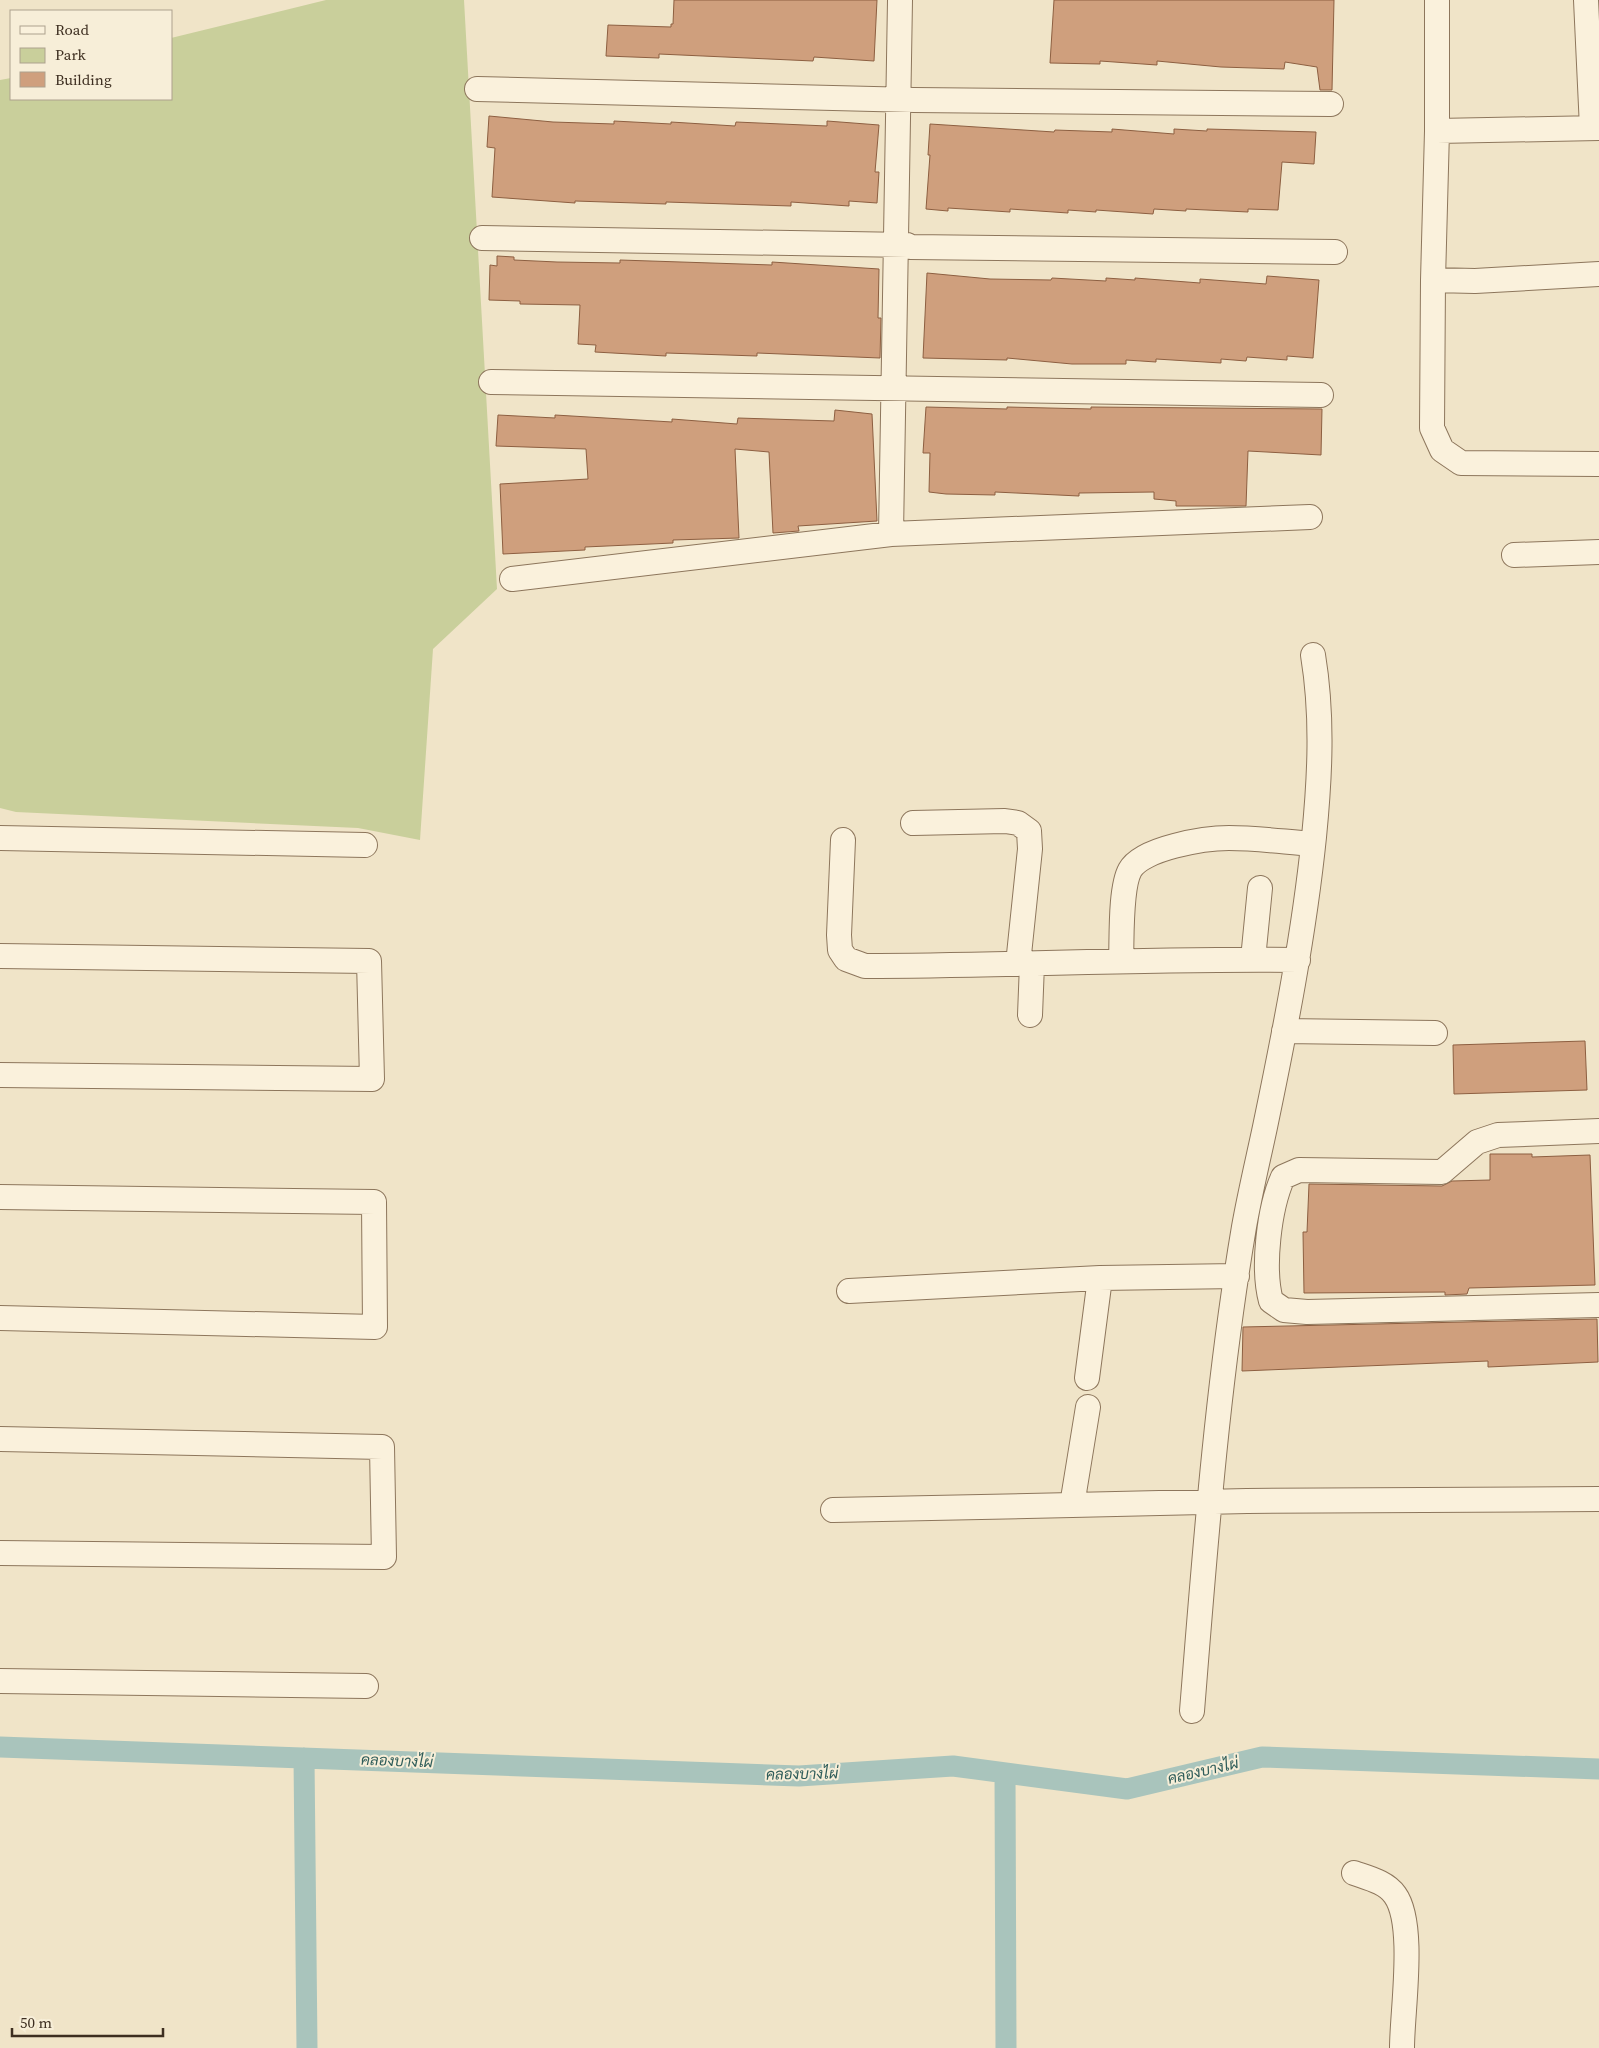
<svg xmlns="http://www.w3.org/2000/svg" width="1599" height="2048" font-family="'Source Serif 4',Sarabun,serif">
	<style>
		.green { fill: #c9cf9b }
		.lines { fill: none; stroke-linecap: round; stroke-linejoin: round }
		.canal { stroke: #a9c4bc; stroke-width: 21 }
		.building { fill: #cf9f7d; stroke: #8d5f41 }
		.minor-casing { stroke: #8d765c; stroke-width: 26 }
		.minor { stroke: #faf1dc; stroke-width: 24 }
		.labels { text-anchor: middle; stroke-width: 4; stroke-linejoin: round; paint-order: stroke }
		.water-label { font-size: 15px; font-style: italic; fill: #2f5d5a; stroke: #f7eed8 }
	</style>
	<rect width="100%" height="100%" fill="#f0e4c8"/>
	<path class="green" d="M326,0H464L497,589L433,649L420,840L358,828L16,812L0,808V80L11,78V99H171V38Z"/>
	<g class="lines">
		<path class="canal" d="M0,1747L799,1776L953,1766L1127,1789L1262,1757L1599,1769
			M304,1758L307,2048
			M1005,1773L1006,2048"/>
	</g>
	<path class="building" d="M674,0H877L874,61L814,57L813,61L659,54V58L606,56L608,25L671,27V24H673Z
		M1054,0H1334L1332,90H1320L1317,67L1285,62L1284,69L1221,67L1157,61V65L1100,61V64L1050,63Z
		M489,116L553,122L614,124V121L671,124V122L735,126L736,122L827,126V121L879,125L875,172H879L877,203L849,201V206L791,202V206L666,202V204L575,201V203L492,197L495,148L487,147Z
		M930,124L1054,132L1055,130L1112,132V129L1174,134V129L1207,131V129L1316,132L1314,164L1282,162L1278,210L1248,209V212L1186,209V211L1154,209L1153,214L1096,210V212L1068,210V213L1010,209V212L948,208V211L926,209L930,155H928Z
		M497,256L514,257V260L557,262L620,263V260L772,265V262L879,269L878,318H881L880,358L757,353V356L666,353V356L595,352L596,345L578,344L580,305L520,304V301L489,300L490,265L497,266Z
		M927,273L990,279L1051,280L1052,278L1106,281V278L1135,280V278L1200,283V279L1266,284L1267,276L1319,280L1313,358L1287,356V360L1247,357L1246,361L1221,359V363L1156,359V362L1126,360V364H1072L1007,358V360L923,358Z
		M926,407L1007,409V407L1091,409V407L1322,409L1321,455L1248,451L1246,506H1176V501L1154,499V492L1079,493V496L995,492V495L946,494L929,492L930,453H923Z
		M835,410L872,414L877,521L798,526L799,531L773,533L769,452L735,449L739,538L673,540V543L585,547V550L503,554L500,484L588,479L586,449L496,446L498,415L555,418V415L672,422V419L737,424L738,418L834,421Z
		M1585,1041L1587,1090L1454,1094L1453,1045Z
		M1490,1154H1532V1157L1590,1155L1595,1285L1469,1288L1467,1294L1445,1295V1292L1304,1293L1303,1232H1307L1309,1184L1442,1186L1452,1181L1490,1180Z
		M1597,1319L1598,1362L1488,1367V1361L1242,1371L1243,1327Z"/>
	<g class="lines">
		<defs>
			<path id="minor" d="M1586,0L1592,128
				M477,89L914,100L1331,104
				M1599,128L1437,131L1433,280L1475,281L1599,274
				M1437,131V0
				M482,238L907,245L911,247L1335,252
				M1433,280L1432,428L1442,450L1461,463L1599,464
				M491,382L1321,395
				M891,534L900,0
				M1514,555L1599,552
				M512,579L891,534L1310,517
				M913,823L1005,821L1018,823L1029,831L1030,849L1018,964
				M0,838L365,845
				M843,840L839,935L840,950L846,959L865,966C1009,966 1153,958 1298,960
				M0,956L369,961L372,1079L0,1075
				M1253,959L1260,888
				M1121,961C1122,939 1120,888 1130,870C1142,848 1205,838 1229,838C1257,838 1285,842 1313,844
				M1030,1015L1032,964
				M1284,1031L1435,1033
				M1599,1131L1498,1135L1477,1142L1442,1172L1299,1170L1283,1177C1269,1208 1262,1268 1271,1301L1284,1310L1307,1312L1599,1305
				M0,1197L374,1202L375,1327L0,1318
				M849,1291L1100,1278L1237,1276
				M1087,1378L1100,1278
				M1088,1407L1072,1505L1247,1501L1599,1499
				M0,1439L382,1447L384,1557L0,1553
				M833,1510L1072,1505
				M0,1681L366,1686
				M1192,1711C1205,1549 1217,1387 1244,1227C1250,1193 1258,1160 1265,1127C1285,1031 1304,934 1314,837C1320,776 1323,716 1313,655
				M1354,1873C1368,1878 1386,1882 1395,1895C1416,1924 1402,2011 1402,2048"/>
		</defs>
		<use href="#minor" class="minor-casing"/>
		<use href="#minor" class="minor"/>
	</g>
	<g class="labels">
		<g class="water-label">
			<text transform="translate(397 1761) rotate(2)" y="5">คลองบางไผ่</text>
			<text transform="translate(1203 1771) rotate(-13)" y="5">คลองบางไผ่</text>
			<text transform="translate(802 1774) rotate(-1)" y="5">คลองบางไผ่</text>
		</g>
	</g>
	<rect x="10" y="10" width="162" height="90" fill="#f7eed8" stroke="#ada18e"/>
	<rect x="20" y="26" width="25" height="8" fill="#faf1dc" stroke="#ada18e"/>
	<text x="55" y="35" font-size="15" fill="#3d2e20">Road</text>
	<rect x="20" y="48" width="25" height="15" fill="#c9cf9b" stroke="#ada18e"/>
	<text x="55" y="60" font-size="15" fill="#3d2e20">Park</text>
	<rect x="20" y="72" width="25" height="15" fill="#cf9f7d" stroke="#ada18e"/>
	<text x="55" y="85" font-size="15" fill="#3d2e20">Building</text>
	<path d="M12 2028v8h151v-8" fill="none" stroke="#3d2e20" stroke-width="2.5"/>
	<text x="20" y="2028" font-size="15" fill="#3d2e20" stroke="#f7eed8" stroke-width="4" paint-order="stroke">50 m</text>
</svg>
